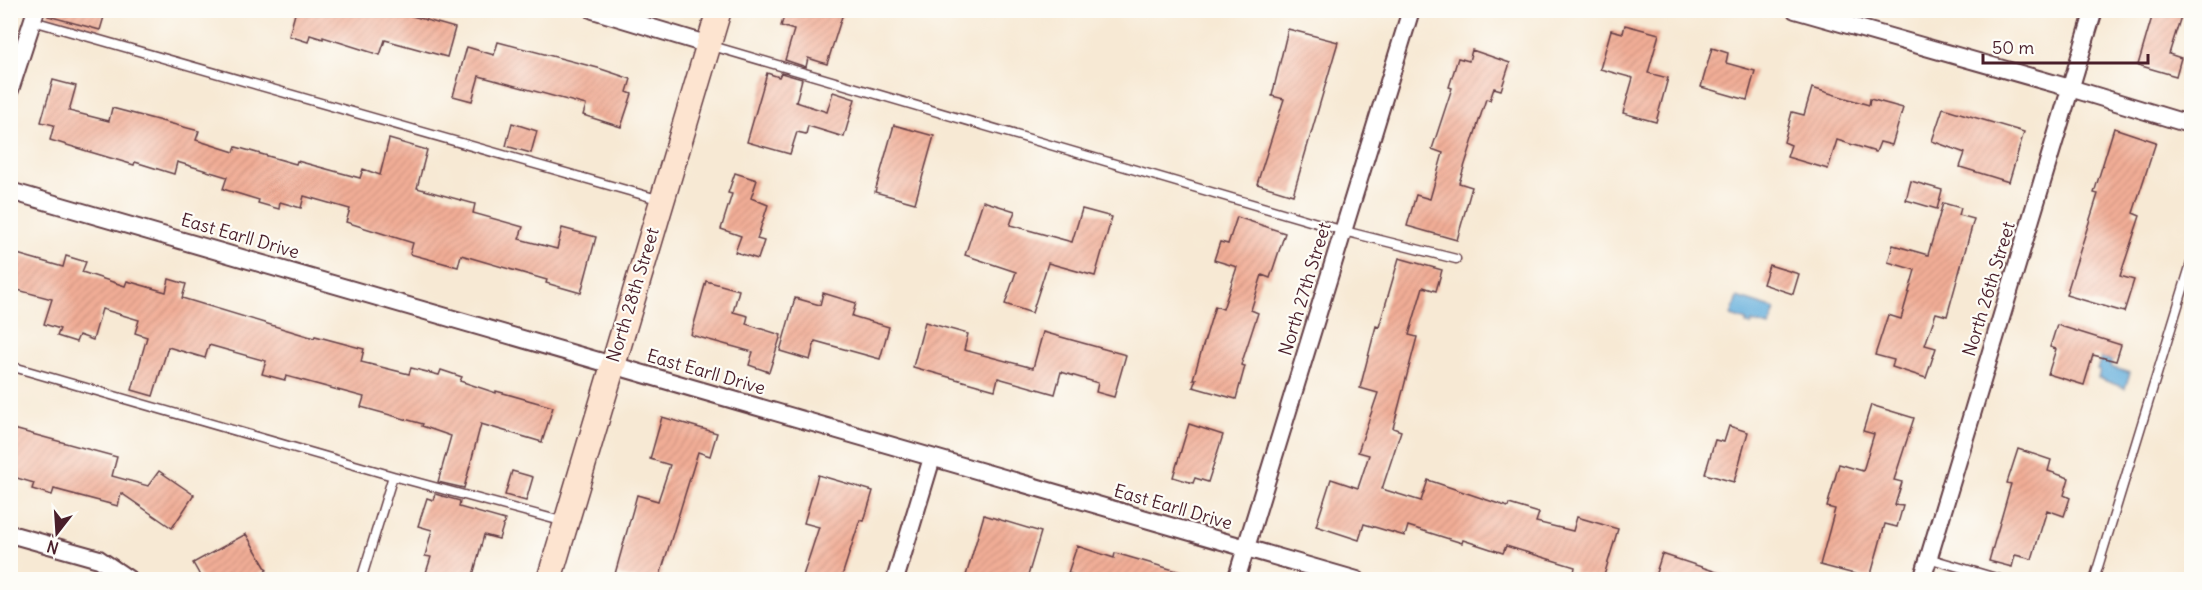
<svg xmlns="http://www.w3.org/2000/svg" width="2202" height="590" font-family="Delius,sans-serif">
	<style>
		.water { fill: #63aedb; stroke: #566683; stroke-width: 1.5 }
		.building { fill: url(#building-hatch) }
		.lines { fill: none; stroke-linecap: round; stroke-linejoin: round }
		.lane-casing { stroke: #643d44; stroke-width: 11 }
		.street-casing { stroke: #643d44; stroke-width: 20 }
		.secondary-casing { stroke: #643d44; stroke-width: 27 }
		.lane { stroke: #fff; stroke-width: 8 }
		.street { stroke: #fff; stroke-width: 16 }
		.secondary { stroke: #fde4d0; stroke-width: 24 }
		.labels { text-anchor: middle; stroke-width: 4.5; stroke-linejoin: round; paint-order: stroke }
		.street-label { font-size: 18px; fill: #4a1f2b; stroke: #fdfcf7 }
	</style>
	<defs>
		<pattern id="building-hatch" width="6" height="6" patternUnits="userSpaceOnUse" patternTransform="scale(1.5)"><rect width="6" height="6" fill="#f1ad96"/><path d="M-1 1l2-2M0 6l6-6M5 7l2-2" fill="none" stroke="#d09481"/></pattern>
	</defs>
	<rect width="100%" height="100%" fill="#fdfcf7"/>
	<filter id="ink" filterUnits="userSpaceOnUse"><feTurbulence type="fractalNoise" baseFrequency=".0167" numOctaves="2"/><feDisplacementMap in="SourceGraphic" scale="12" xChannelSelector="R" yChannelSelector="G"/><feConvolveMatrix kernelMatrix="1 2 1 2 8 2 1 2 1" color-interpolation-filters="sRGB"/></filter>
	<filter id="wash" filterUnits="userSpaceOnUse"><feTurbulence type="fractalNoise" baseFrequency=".008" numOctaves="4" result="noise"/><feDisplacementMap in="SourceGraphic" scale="24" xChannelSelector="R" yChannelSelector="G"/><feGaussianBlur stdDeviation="1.35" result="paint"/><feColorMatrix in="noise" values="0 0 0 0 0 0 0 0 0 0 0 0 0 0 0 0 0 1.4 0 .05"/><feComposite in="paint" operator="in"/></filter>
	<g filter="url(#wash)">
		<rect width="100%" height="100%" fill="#f7e9d4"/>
		<path class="water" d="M1737,297L1775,309L1769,327L1752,322L1751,325L1746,324L1747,321L1731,316Z
			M2101,357L2112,361L2110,367L2130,373L2125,388L2098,378L2100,371L2097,370Z"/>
		<g id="blocks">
			<path class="building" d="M48,10H106L100,30L48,16Z
				M296,10H391L455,28L447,57L385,40L380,55L323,37V39L310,35L308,42L289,36Z
				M786,10H844L827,64L808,58L806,67L785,60L794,30L781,26Z
				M2154,10H2183L2169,54L2181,58L2176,76L2138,65Z
				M1625,25L1659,34L1648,73L1668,78L1656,122L1623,113L1633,78L1600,69L1611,30L1623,33Z
				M1288,29L1338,42L1293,195L1257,184L1284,99L1272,96Z
				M498,42L598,68L631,79L627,92L632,94L621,127L583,115L586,105L479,76L472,101L453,96L467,47L494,55Z
				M1712,48L1728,53L1726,63L1755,71L1747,100L1701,87Z
				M1472,50L1510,63L1501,90L1494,88L1490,100L1486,99L1459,183L1472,187L1457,240L1407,226L1416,195L1430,199L1443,153L1432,149L1452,88L1449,87L1458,58L1469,61Z
				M767,73L779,77L781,73L802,79L796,102L827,112L833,92L855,99L844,137L808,126L806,134L797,132L790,154L747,142Z
				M53,80L76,86L69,111L109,121L112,108L199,131L196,140L234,152L236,147L296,164L297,161L360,178L363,169L380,175L389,139L427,150L417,188L475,204L473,213L523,227L519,239L557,249L562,228L596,237L581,293L546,283L547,280L461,255L458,267L410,254L413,243L346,222L350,209L304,196L301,208L280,202L279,209L258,203L259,200L223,189L227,177L177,162L174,174L135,162L134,165L50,140L54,125L41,122Z
				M1812,88L1869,105L1870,99L1903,108L1892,145L1880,142L1876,152L1837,140L1828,169L1787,157L1791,145L1784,142L1792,112L1804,115Z
				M1943,108L2024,132L2009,182L1960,167L1965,153L1932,141Z
				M512,123L537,131L531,153L506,146Z
				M894,125L934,136L915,203L875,192Z
				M2114,128L2156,142L2133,213L2140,216L2120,276L2134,280L2124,312L2066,295L2098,194L2094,193Z
				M735,173L757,180L751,198L768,205L757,239L764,241L758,259L735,252L741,236L721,229L732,194L728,193Z
				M1911,181L1942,190L1937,209L1906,200Z
				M983,201L1015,211L1010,225L1072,242L1082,209L1112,217L1095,276L1048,263L1032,313L1005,304L1016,272L965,255Z
				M1943,203L1961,208L1959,215L1974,219L1947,316L1936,313L1925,345L1936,348L1926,378L1892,367L1894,360L1875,355L1888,315L1901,319L1915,270L1888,262L1893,245L1928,255Z
				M1237,217L1285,233L1270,278L1262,275L1251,310L1258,313L1241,365L1245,366L1236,399L1193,387L1196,379H1193L1215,306L1223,309L1237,267L1214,260L1220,242L1228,244Z
				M10,252L63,267L66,256L86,262L82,272L125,286L127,281L166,292L169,279L186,284L182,298L314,338L315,336L364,349L361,362L409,374L411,368L439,375L441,370L462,377L460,381L496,393V391L553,407L542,442L481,424L464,488L438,482L451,436L422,426L423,424L361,407L364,397L286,376L285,380L262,374L266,361L209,345L205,358L168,347L153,396L132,390L147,337L135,333L139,320L102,309L93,340L79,335L76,342L57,336L60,329L44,324L52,299L10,288Z
				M1399,258L1442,270L1436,291L1423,287L1409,335L1417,337L1393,428L1401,431L1382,489L1421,501L1428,480L1508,507L1509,504L1539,513L1536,522L1573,531L1577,517L1618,529L1603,579L1574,573L1575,567L1506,546L1503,553L1463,540L1462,543L1408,526L1405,536L1364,524L1359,540L1316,526L1331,479L1358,488L1369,455L1358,452L1378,393L1360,388L1376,326L1379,327Z
				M1769,265L1799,274L1793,294L1763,284Z
				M706,281L739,290L733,312L748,316L746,324L781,335L769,372L749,365L753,352L691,335Z
				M823,293L856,303L852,316L889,327L880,359L815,341L810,360L780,351L795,298L820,305Z
				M925,322L968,334L964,350L1033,368L1043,332L1126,355L1114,397L1096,392L1098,383L1061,372L1055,394L998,378L995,390L913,367Z
				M2057,325L2121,345L2116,361L2093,355L2084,385L2048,374L2056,349L2050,347Z
				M1871,405L1914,418L1894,480L1902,482L1895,505L1903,506L1897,527L1885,524L1870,578L1820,565L1835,509L1827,507L1839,464L1863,471L1874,434L1863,431Z
				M662,417L717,433L710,456L698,452L659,579H635L615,574L637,495L658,501L670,465L650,459Z
				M1189,424L1223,435L1208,482L1195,478L1193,483L1173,477Z
				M1729,426L1748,432L1734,482L1705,474L1715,440L1724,442Z
				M10,428L117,457L112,476L148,486L159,471L194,495L172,528L121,493L118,506L54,489L52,495L32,489L34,483L10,476Z
				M2018,449L2051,460L2048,471L2069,478L2064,495L2070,498L2064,516L2047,510L2032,559L2015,555L2012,567L1989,561L2011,484L2007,483Z
				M512,471L533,477L526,501L505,495Z
				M818,475L873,491L864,521L860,520L841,579H802L819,527L804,523Z
				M435,494L460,501L459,507L505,520L499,539L484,535L472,579H424L431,557L425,556L432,530L418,526L427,498L433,500Z
				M984,515L1041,532L1027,579H965Z
				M246,534L267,570L250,579H202L193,563Z
				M1077,546L1114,558L1115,553L1191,575L1190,579H1086L1068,573Z
				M1662,554L1729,576V579H1654Z"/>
		</g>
	</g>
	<g filter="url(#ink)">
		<use href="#blocks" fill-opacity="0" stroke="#643d44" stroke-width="1.5"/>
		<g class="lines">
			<defs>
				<path id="lane" d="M33,21L661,200
					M709,45L1344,231L1456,259
					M10,48L23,52
					M10,366L393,476L565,522
					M1928,558L2003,580
					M361,580L393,476
					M2094,580L2192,260"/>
				<path id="street" d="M593,10L709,45
					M1795,10L2070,88L2192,125
					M10,90L36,10
					M10,191L1357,580
					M10,534L99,559L130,580
					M895,580L932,458
					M1236,580L1411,10
					M1922,580L2094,10"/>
				<path id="secondary" d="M549,580L719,10"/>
			</defs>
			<use href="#lane" class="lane-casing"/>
			<use href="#street" class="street-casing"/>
			<use href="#secondary" class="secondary-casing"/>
			<use href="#lane" class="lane"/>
			<use href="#street" class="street"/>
			<use href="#secondary" class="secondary"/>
		</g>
	</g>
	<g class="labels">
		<g class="street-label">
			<text transform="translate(240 236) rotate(16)" y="6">East Earll Drive</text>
			<text transform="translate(1305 289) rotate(-73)" y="6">North 27th Street</text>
			<text transform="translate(1989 289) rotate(-73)" y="6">North 26th Street</text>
			<text transform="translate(633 295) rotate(-73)" y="6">North 28th Street</text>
			<text transform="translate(706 372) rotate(16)" y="6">East Earll Drive</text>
			<text transform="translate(1173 507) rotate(16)" y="6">East Earll Drive</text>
		</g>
	</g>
	<rect width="2202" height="590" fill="none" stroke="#fdfcf7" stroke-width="36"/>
	<g transform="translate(57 533) rotate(197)" stroke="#fdfcf7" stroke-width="4.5" paint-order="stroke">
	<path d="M0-4.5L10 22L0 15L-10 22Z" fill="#4a1f2b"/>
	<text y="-9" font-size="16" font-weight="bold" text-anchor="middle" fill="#4a1f2b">N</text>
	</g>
	<path d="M1983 54v9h165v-9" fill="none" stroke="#4a1f2b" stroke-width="3"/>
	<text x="1992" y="54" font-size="18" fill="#4a1f2b" stroke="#fdfcf7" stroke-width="4.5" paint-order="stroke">50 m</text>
</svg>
